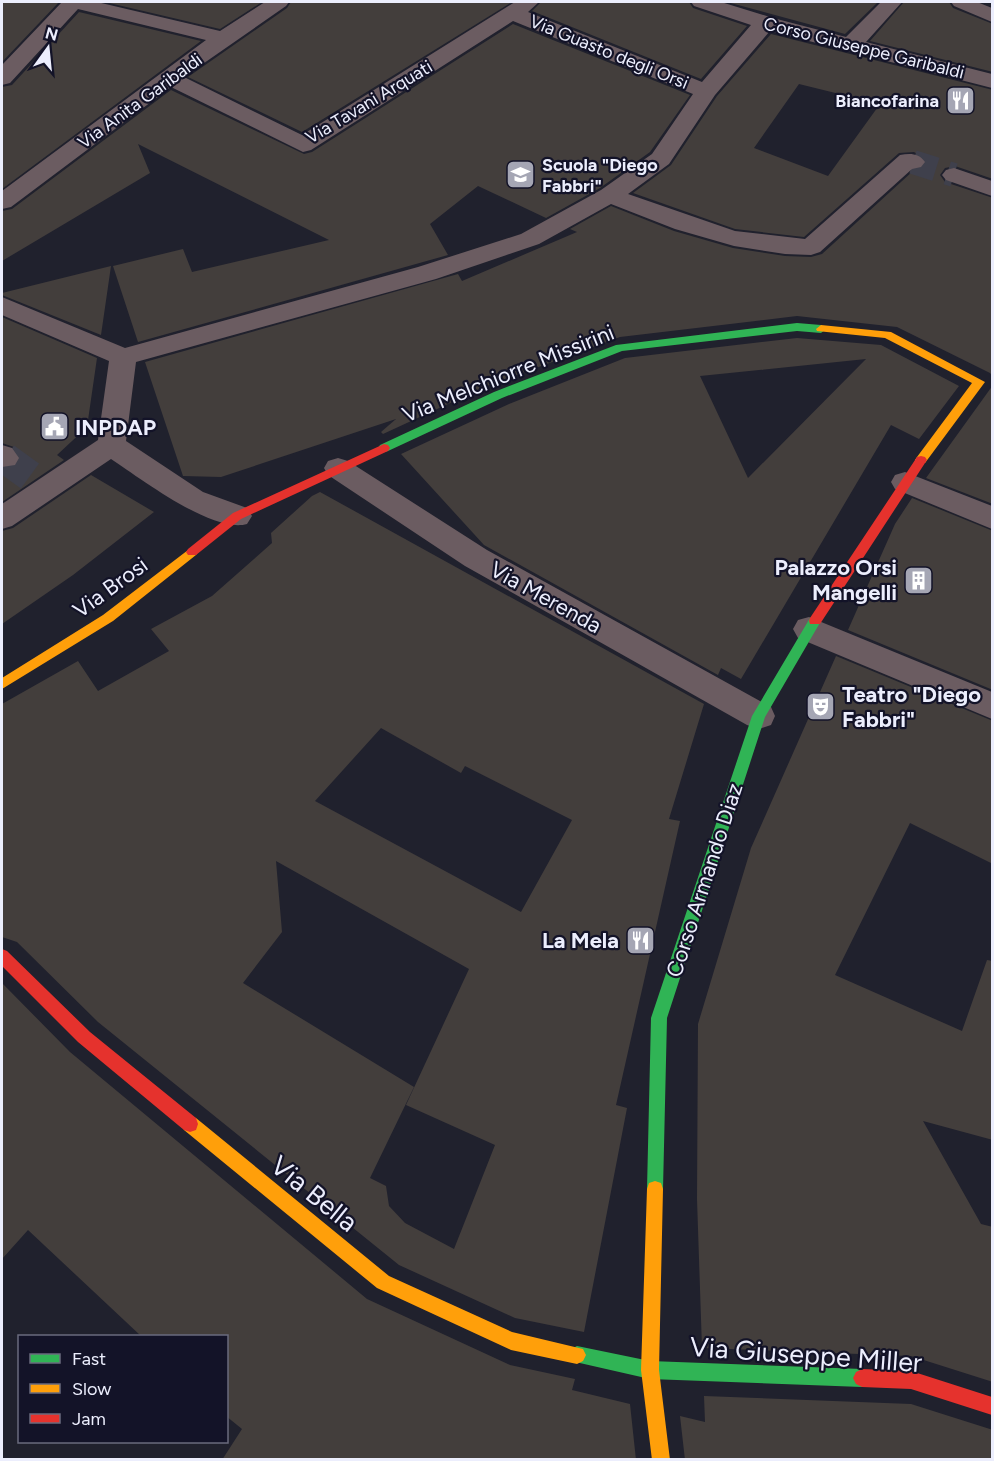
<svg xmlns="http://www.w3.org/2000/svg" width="994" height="1461" font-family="Figtree,sans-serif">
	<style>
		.building { fill: #433e3c; fill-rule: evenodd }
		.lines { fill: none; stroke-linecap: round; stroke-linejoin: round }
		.street-tunnel-far1 { stroke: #3f404c; stroke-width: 24; stroke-dasharray: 24 12; stroke-linecap: butt }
		.street-tunnel { stroke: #3f404c; stroke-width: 31; stroke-dasharray: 31 15; stroke-linecap: butt }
		.street { fill: #6b5c61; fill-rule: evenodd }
		.fast { fill: #30b455; fill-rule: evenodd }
		.slow { fill: #ff9f0a; fill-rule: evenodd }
		.jam { fill: #e5322d; fill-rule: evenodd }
		.labels { text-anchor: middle; stroke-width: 4.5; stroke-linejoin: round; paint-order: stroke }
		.far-street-label { font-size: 18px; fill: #eceefd; stroke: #131328 }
		.far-poi-label { font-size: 18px; font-weight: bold; fill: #eceefd; stroke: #131328; text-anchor: end }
		.street-label { font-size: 22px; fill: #eceefd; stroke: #131328 }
		.poi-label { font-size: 22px; font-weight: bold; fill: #eceefd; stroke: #131328; text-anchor: start }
		.near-street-label { font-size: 27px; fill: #eceefd; stroke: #131328 }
	</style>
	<rect width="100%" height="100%" fill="#20212d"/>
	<path class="building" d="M2,2H59L2,62Z
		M105,2H262L220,29Z
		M291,2H512L302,132L188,77L287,8Z
		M541,2H689L693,8L747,26L701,79L532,11Z
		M727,2H878L845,34Z
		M904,2H949L953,8L993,24V72L870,41Z
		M79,12L201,41L2,189V87L12,85Z
		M513,24L690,95L650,152L600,188L546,218L478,186L430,224L448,255L138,342L113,266L183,249L192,272L329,240L138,144L150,173L2,261V211L12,209L171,90L304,154L312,152Z
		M771,34L993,90V179L955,166L945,168L940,175L945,182L993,198V377L990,373L897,327L797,316L620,337L487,386L383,434L381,432L396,419L221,477L183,476L145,362L458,274L462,281L577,232L570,229L611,206L674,231L733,248L785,256L811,257L822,254L913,171L923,168L927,162L924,158L914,152L899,153L804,237L735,229L633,193L671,165L717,96ZM799,84L880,104L828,176L754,148Z
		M111,266L101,335L2,295V293Z
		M2,317L97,358L87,427L57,455L64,460L2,502V469L15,467L21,459L14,447L2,443Z
		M797,338L881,345L959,386L919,439L891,425L741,679L721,668L718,675L484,545L401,454L509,404L625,358ZM866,359L748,478L700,376Z
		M993,385V504L926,478Z
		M91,475L154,512L73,575L2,624V531L13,528Z
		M320,492L704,704L669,819L680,821L616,1105L627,1108L584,1332L515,1318L399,1265L98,1022L17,942L2,937V704L78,661L98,691L169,651L151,629L212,596L272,543L271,533L312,496ZM381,728L461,773L465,766L572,820L521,912L315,801ZM276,861L469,969L406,1105L495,1145L454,1249L405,1223L389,1206L386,1186L370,1178L414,1087L243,983L282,932Z
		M912,498L993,531V690L848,630L895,524Z
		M836,656L993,721V864L910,823L835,975L962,1031L987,960L993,961V1140L923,1121L981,1224L993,1227V1382L911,1356L702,1348L697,1199L698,1024L751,848Z
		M2,983L70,1052L367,1299L510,1365L575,1379L572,1390L630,1404L636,1460H222L242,1429L226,1416V1336H141L28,1230L2,1259Z
		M704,1396L911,1404L993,1430V1460H685L680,1416L705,1422Z"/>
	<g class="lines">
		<path class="street-tunnel-far1" d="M913,162L954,175"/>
		<path class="street-tunnel" d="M5,458L30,476"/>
		<path class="street" d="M62,2H97L220,31L265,2H289L286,6L184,77L302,135L515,2H539L528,12L702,82L751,25L694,6L691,2H721L773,18L846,37L881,2H902L866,42L992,74V88L770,31L715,95L669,164L628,194L735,231L805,239L900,155C910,153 919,153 925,162L921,167L912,169L820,252L811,255L785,254L734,246L675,229L611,204L539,244L436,279L136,362L126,441L203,492L247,508L252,516L247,524C213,534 140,478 111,459L12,526L2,529V504L98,440L109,361L2,315V297L125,348L418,267L521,234L601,190L652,154L693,94L513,21L311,150L303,152L171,87L11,207L2,209V191L206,40L78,9L10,83L2,85V65Z
			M951,2H977L992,8V22L954,6Z
			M954,168L992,181V196L946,180L942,175L946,170Z
			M2,445L12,448L19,458L15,465L2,467Z
			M338,458L348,461L487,550L771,707L775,716L771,725L759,729L747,725L465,566L328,475L324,468L328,461Z
			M905,472L992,506V529L895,489L891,482L895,475Z
			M809,617L992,692V719L798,638L793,629L798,620Z"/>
		<path class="fast" d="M797,323L821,325L826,329L821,333L797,331L622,351L502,398L388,451L384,452L378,448L380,445L494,392L616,345Z
			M815,616L821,621L765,717L667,1018L663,1189L661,1195L655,1197L649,1195L647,1189L651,1018L752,716L810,618Z
			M577,1346L650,1361L862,1369L868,1372L871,1378L868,1384L862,1387L650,1379L571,1361L568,1355L571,1349Z"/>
		<path class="slow" d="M821,325L891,332L985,382L925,463H917L915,460L917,457L972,383L885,338L817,331L816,329Z
			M192,547L198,552L196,555L113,621L2,689V678L103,615Z
			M190,1116L196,1118L389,1276L512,1332L583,1349L586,1355L583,1361L577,1364L511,1350L377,1288L184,1130L182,1124L184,1118Z
			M655,1181L661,1183L663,1189L659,1370L670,1460H652L641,1370L647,1189L649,1183Z"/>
		<path class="jam" d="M384,444L388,445L390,448L388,451L241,519L196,555H188L186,552L188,549L233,513Z
			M921,456L925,457L927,460L925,463L820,624H810L809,621L810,618L917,457Z
			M2,949L7,951L90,1032L196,1118L198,1124L196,1130L190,1132L184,1130L78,1042L2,966Z
			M862,1369L911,1371L992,1397V1415L911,1389L862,1387L856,1384L853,1378L856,1372Z"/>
	</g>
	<defs>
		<symbol id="restaurant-square" viewBox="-11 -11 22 22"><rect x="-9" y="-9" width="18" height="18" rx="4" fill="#a5a6b4" stroke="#131328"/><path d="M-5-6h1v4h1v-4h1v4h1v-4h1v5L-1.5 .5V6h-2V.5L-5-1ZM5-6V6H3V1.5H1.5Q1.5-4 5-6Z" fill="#fff"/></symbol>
		<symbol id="school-square" viewBox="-11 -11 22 22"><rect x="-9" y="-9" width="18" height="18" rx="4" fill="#a5a6b4" stroke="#131328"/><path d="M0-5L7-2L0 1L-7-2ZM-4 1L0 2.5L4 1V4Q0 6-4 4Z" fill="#fff"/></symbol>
		<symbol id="civic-square" viewBox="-11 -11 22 22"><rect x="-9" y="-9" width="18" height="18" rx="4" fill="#a5a6b4" stroke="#131328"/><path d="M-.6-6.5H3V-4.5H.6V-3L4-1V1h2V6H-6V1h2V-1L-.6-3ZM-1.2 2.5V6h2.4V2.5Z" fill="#fff"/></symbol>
		<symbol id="building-square" viewBox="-11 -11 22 22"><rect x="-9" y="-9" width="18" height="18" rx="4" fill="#a5a6b4" stroke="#131328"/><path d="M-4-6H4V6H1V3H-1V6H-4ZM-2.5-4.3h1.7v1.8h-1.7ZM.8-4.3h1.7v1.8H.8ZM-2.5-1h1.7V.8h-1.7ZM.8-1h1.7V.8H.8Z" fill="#fff"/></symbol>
		<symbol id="theatre-square" viewBox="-11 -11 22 22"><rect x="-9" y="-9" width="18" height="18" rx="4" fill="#a5a6b4" stroke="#131328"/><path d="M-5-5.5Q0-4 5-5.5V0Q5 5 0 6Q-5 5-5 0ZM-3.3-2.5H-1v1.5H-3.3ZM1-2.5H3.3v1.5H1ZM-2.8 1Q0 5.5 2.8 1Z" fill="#fff"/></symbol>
	</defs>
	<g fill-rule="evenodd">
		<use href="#restaurant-square" x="944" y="84" width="33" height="33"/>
		<use href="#school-square" x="504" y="158" width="33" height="33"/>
		<use href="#civic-square" x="38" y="410" width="33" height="33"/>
		<use href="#building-square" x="902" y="564" width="33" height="33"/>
		<use href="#theatre-square" x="804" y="690" width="33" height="33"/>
		<use href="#restaurant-square" x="624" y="924" width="33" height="33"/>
	</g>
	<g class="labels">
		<g class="far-street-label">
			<text transform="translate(864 48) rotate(14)" y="6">Corso Giuseppe Garibaldi</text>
			<text transform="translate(609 52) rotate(22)" y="6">Via Guasto degli Orsi</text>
			<text transform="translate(140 101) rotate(-36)" y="6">Via Anita Garibaldi</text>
			<text transform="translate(369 102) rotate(-31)" y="6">Via Tavani Arquati</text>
		</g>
		<g class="far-poi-label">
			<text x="939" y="107">Biancofarina</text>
			<text x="542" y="171" text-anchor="start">Scuola "Diego<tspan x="542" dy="21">Fabbri"</tspan></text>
		</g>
		<g class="street-label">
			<text transform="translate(508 373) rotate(-22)" y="8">Via Melchiorre Missirini</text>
			<text transform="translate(110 587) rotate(-36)" y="8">Via Brosi</text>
			<text transform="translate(546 597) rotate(29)" y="8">Via Merenda</text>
			<text transform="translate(704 880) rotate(-72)" y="8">Corso Armando Diaz</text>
		</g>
		<g class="poi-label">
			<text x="75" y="435">INPDAP</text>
			<text x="897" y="575" text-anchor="end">Palazzo Orsi<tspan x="897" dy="25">Mangelli</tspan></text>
			<text x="842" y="702">Teatro "Diego<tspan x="842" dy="25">Fabbri"</tspan></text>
			<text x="619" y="948" text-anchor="end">La Mela</text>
		</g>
		<g class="near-street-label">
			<text transform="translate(314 1194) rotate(39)" y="9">Via Bella</text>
			<text transform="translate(806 1355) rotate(4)" y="9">Via Giuseppe Miller</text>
		</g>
	</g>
	<rect width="994" height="1461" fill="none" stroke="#eceefd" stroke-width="6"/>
	<rect x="18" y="1335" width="210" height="108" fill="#131328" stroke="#6a6b7d" stroke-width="1.5"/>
	<rect x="30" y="1354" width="30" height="9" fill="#30b455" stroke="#6a6b7d" stroke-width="1.5"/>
	<text x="72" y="1365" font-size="18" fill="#eceefd">Fast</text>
	<rect x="30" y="1384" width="30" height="9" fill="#ff9f0a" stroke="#6a6b7d" stroke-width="1.5"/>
	<text x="72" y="1395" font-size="18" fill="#eceefd">Slow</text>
	<rect x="30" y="1414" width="30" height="9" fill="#e5322d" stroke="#6a6b7d" stroke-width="1.5"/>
	<text x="72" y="1425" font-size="18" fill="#eceefd">Jam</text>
	<g transform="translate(48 48) rotate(15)" stroke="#131328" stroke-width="4.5" paint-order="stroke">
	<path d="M0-4.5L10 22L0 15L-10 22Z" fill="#eceefd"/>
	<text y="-9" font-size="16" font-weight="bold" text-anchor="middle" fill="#eceefd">N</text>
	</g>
</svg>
